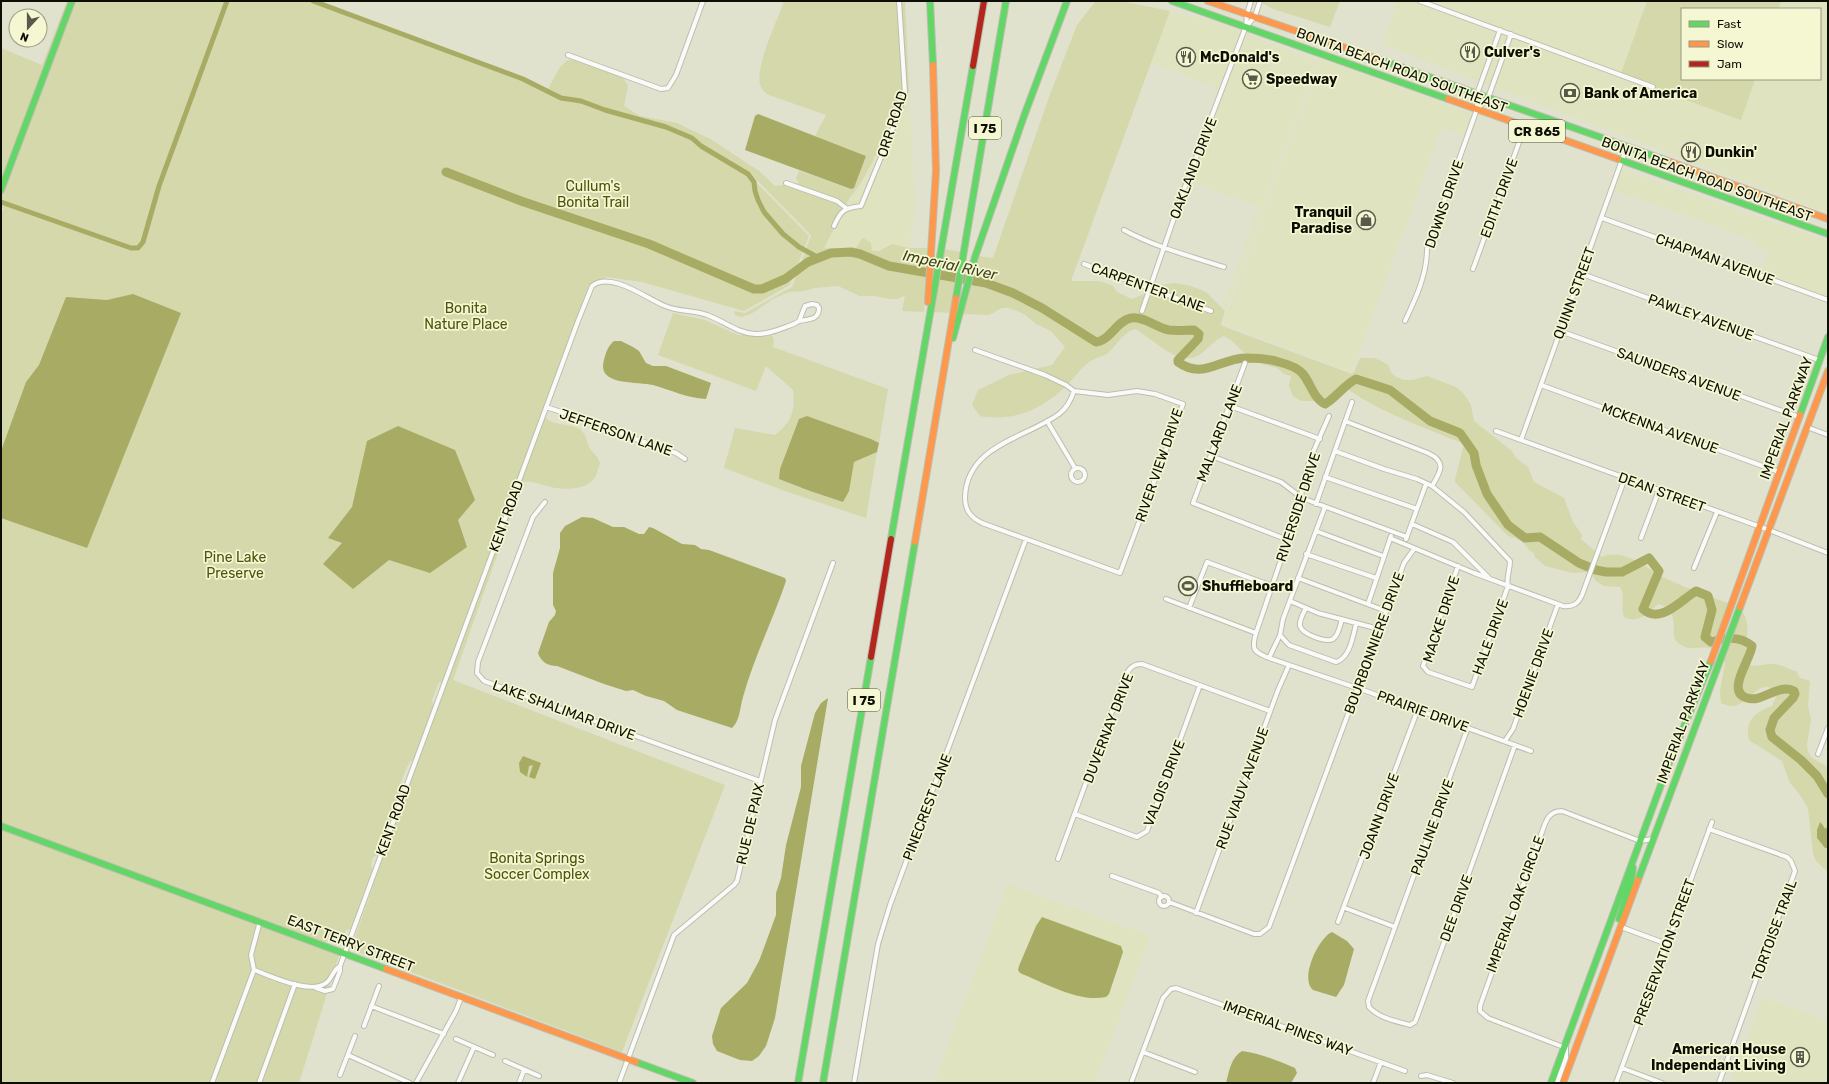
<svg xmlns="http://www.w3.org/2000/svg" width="1829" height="1084" font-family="Rubik,sans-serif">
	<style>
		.built { fill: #dfe3c0 }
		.green { fill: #d4d8ab }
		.water { fill: #a8ab63 }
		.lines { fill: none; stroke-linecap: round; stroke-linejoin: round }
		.canal { stroke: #a8ab63; stroke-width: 5 }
		.river { stroke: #a8ab63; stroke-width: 9 }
		.street-casing { stroke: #bcbeaf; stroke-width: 6 }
		.fast-casing { stroke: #bcbeaf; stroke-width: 8 }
		.slow-casing { stroke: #bcbeaf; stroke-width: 8 }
		.jam-casing { stroke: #bcbeaf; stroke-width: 8 }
		.street { stroke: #fafbf8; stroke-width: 4 }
		.fast { stroke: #63d668; stroke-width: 6 }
		.slow { stroke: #ff974d; stroke-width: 6 }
		.jam { stroke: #b3261e; stroke-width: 6 }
		.labels { text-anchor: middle; stroke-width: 3.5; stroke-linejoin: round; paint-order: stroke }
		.shield { fill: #f4f7d2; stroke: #535542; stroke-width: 1 }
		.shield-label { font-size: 13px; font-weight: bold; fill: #0e0f04 }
		.poi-label { font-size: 14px; font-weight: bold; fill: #0e0f04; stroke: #f4f7d2; text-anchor: start }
		.street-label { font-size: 14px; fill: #0e0f04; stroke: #f4f7d2 }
		.park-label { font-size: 14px; fill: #4f5209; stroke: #f4f7d2 }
		.water-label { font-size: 15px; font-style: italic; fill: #3c3f17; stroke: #f4f7d2 }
	</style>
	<rect width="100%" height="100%" fill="#e0e2cd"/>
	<path class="built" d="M1397,1H1647L1620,76L1741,120L1755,79H1820V9H1779L1781,1H1826L1828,2V213L1383,45Z
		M1170,11L1212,21L1317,61L1225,311L1222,308L1259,207L1187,180L1219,89L1151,63Z
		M1320,59L1473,114L1464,135L1442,127L1352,372L1223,324Z
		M909,91L915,204L909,248L892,244L879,251H871V243L860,241L855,250L824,248L851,197L853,196L863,180L873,158L878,151L886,131L885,120Z
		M1616,168L1828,241V301L1760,275L1769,251L1757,247L1759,242L1608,188Z
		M1008,884L1150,936L1095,1083H934Z
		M1763,997L1828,1021V1083H1731Z"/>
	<path class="green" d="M67,1H69L1,182V48L42,65Z
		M75,1H312L525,80L561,98L581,101L605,110L666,127L692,138L701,146L748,174L809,236L790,285L744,311L642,282L607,277L589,285L535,430L537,431L543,415C551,426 567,423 578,428C587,433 586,443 591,450C595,455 598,457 600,463C598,468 597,476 593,480C583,491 560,490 547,486C539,484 531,480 523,482L453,680L725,785L622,1052L353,950V943L444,683L439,682L432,700L434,709L417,756L410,762L406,769L400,785L402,791L381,854L373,857L371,865L373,870L360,914L352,929L346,930L344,936L336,933L330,935L326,943L1,823V212L4,208H1V197Z
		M784,1H905L909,91L885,120C885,125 887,129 885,133C883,143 857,194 850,197L824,248L855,250L860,241L863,238L871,243L872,251H879L892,244L909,248H929L924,312L902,311L905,295L898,299H890L874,296H860L838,286L814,288L804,291L789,292L773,299L751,314L741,317L735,315L734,311L745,313L792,287L811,236L810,234L749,172L702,144L693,136L667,125L606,108L582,99L562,96L548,89L560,67L568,60H584L619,72L628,86L624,106L640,116L677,123L712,140L759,171L775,186L799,183L796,178L799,171L851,189L854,188L866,156L815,136L826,115L769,95C764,92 761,89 760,84C755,67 778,19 784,1Z
		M1104,1H1121L1170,11L1071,281H1098L1106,283L1113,286L1117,292L1132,299L1147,293L1160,285L1175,283L1191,286L1206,292L1225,311L1221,324L1222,326L1352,374L1354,372L1360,358H1374L1381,361L1388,365L1391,372L1396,377L1404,380H1412L1427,376L1456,387L1463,393L1471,405L1474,421L1512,451L1516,458L1528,467L1534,482L1564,498L1573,522L1582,535L1581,539L1602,557C1626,547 1649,571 1669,580C1689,589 1710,596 1730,604L1713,649C1696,644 1691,655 1675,640C1672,623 1678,611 1659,604C1646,613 1641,623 1625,618C1619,609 1626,597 1620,587L1604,586L1597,582L1589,572L1573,573L1545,566L1535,557L1534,553L1530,551L1522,541L1507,535L1455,482V479L1464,444C1424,427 1381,413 1346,388L1317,401H1301L1293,396L1289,386L1291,376L1284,374L1277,368L1262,364L1242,351L1231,340L1224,336C1214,340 1208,349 1199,355C1178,368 1153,338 1135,329C1122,333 1118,344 1108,353C1102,357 1094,358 1089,362C1081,368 1075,377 1068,384C1044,409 1014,422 980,416L972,405L978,390L1009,375L1052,365L1065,347L1051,331L1036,324L1024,314L1009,308H1002L989,315L963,314L978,256L993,258L1049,97L1077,25L1095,2Z
		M1258,1H1340L1330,27L1273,9Z
		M1647,1H1781L1779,9H1682V79H1755L1741,120L1620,76Z
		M944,249L961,252L951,313L933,312Z
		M673,313L705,320L738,335H772L774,340L773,347L888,389L879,443L871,439L807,416L779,479L810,491L843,502L854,462L877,452L866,518L785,491L724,468L735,428L775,435C791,423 796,410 793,390L766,366L756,391L658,355Z
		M1741,610C1754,624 1742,648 1749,665C1758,667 1763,664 1772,664C1781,664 1789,669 1797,672L1800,678L1810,681L1808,705L1811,720L1807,744L1808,752L1812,758L1828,767V836L1823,825L1820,822C1816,833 1816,844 1828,848V872L1816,861L1813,854L1808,808L1800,795L1790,783L1782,761L1749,740C1744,722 1756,711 1772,706L1778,692C1759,675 1749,706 1731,706C1728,706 1724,704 1721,703L1720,691L1725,663L1723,657Z
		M1,829L339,955L299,1083H1Z"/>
	<path class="water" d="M758,114L866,156L854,188L851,189L745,150L755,116Z
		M133,294L181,313L87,548L1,518V451L26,382L39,365L66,297L107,300Z
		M614,341H621L633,347L639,351L646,363L653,366H666L711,383L706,399C686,398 671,390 653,385C637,381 596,386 604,360C606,352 608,346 614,341Z
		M807,416L871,439L879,443L877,452L854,462L849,491L843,502L810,491L779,479L780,469L799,419Z
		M398,426L455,450L475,500L458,520L467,547L430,573L389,560L353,589L323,564L342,543L328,538L352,507L367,441Z
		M582,517L593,518L613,527H624L639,534H644L649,527L653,528L682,544L695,545L701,549L709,550L785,578L786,581C773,620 754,657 743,697C740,707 740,721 732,728L677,710L664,701L646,696L633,690L626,691L604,684L557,666C548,666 541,662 538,653L549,622L555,615L556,611L553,605V573L560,548V533L565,526Z
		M828,698L775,1018L766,1046L759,1056L752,1061L740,1060L717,1051L713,1044L712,1036L721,1008L747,983L759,961L776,915V893L781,878L786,845L801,787V766L815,713L821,703Z
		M523,756L541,763L535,779L529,777L533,765L529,766L527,777L520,772L519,763Z
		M1820,822C1827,828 1828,839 1828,848H1825L1817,838V830Z
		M1042,917L1121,946L1123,952L1109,994L1106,997C1080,1003 1044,983 1020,973L1018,970L1019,966L1036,926Z
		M1332,932L1347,941L1354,949L1344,985L1336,997L1313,990C1299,979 1319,937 1332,932Z
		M1242,1051C1260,1053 1278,1061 1295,1068L1297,1073L1291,1083H1226C1229,1072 1231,1057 1242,1051Z"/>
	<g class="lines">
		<path class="canal" d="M313,1L523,79L561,98L581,101L605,110L666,127L692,138L701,146L748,174L754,182L755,191L758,200L764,212L783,234L799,247L819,258
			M1,202L131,248H138L143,242L159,186L227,1"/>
		<path class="river" d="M446,172L521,201L649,244L754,289H762L785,279L808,262L831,253L851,252L860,254L889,266L986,283L1013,293L1042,308L1096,342C1111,340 1116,321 1131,318C1144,316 1157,328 1169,330C1177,331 1186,330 1194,330L1199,334L1198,339L1178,360V362C1203,380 1219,359 1245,358C1255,358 1269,359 1279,362C1287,364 1298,368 1303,374C1311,384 1314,399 1325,404C1337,397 1344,385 1356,379L1390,390L1430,421L1460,433L1474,453L1476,465L1487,494L1508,525L1525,538L1540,537L1579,563L1596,570L1606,572H1622L1649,558L1659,571L1643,609C1660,625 1681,600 1696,591L1708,596L1712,610L1705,637L1711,642C1726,638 1739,635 1752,646C1751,659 1725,692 1747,698C1763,703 1777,683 1794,691L1795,694L1793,698L1774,718L1770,730L1772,737L1801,760L1817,776L1828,794
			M1828,832L1827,837L1828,843"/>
		<defs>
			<path id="street" d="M1420,1L1653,87
				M1247,26L1255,16L1260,1
				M568,55L661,89L668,88L676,75L703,1
				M1477,109L1488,98L1511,34
				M786,183L837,201L846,208
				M1602,218L1828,300
				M834,226C841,210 844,208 861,206L893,128L905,93L899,1
				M1124,230C1155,247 1190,256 1224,267
				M1084,264L1211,311
				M1473,269L1525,126
				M1582,274L1819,360
				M1142,311L1183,192L1246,26L1247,14L1251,1
				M1405,321C1416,298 1427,274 1427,249L1477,109V94L1500,30
				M1560,331L1799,417
				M975,350L1045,375L1066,385L1074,391L1108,395L1137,391L1155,394L1183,404L1120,573L982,523C970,517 965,510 965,497C967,445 1026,438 1059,414C1067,408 1071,400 1074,391
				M1245,363L1193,503L1288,540
				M1541,385L1779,472
				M1230,406L1320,439
				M546,407L601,425L633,438L676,453L685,459
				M1329,416C1321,435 1298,480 1302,498L1256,633C1251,650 1254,652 1269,658L1363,690L1531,751
				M1047,421L1075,468
				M1345,421L1428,453C1447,462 1441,471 1432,486
				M1807,427L1828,435
				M1496,431L1769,530L1828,553
				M1521,440L1627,146
				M1335,451L1384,469L1417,479L1432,486L1464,512L1510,561C1510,571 1506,576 1508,586L1472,687L1428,672L1423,666L1458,566
				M1211,456L1281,482L1302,498L1407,537
				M1071 475a7 7 0 1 1 14 0a7 7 0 1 1-14 0Z
				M1325,477L1417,509
				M545,502L533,517L478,662L477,673L484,681L760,781
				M1316,504L1352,402
				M1412,524L1453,542L1489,578
				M1316,531L1383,556
				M1390,538L1474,573L1563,606C1573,607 1578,604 1582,595L1625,478
				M1641,538L1659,490
				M1406,539L1426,484
				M1306,554L1376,578
				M1694,568L1717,512
				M1298,578L1386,611
				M1166,599L1256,633
				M1290,601L1318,613L1379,629
				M1368,604L1391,536
				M1189,608L1207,562L1272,586
				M1306,608C1303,614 1299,620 1300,626C1302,634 1326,643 1333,639C1339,635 1340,625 1342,619
				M1280,635L1289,645L1336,662C1350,658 1353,636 1356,624
				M1269,658L1280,635L1283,619L1325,507
				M1468,727L1368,1001L1369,1007C1379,1018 1395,1021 1410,1025L1415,1022L1417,1017L1515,745
				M1505,741L1513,729L1558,604
				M1818,754L1828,728
				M1075,814L1137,837L1147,831L1200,685
				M1709,829L1787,857L1791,861L1795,871L1719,1083
				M1058,859L1122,684C1127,673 1129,664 1142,664L1270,711
				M1112,876L1159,893L1162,897
				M1159 901a5 5 0 1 1 10 0a5 5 0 1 1-10 0Z
				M1169,902L1254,934H1260L1269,927L1404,563L1414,549
				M1345,908L1395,927
				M1196,913L1278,690L1289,665
				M260,921L251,955L254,970C271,976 310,995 326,983C332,979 332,971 340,966L578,321L592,286C610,270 649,300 665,306C679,312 694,310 707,315C724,321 737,333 755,334C768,335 782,328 794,324L799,321L805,306L812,304L817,305L819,308C819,320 809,319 799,321
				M1338,922L1418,709
				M1621,927L1667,944
				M316,988L325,991L333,989L340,971V966
				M371,1006L444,1034
				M364,1026L379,986
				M456,1039L493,1055
				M1143,1052L1195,1072
				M348,1055L410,1083
				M505,1061L539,1076
				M1622,1068L1662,1083
				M340,1075L355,1036
				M1421,1076L1427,1075L1453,1083
				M212,1083L254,970
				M259,1083L295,984
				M416,1083L456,1011L461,998
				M458,1083L474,1047
				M519,1083L524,1070
				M619,1083L674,935L734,885L737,881L775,720L833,563
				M854,1083L878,944L890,905L1026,539
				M1131,1083L1163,998L1171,989L1176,988L1405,1071
				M1373,1083L1381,1062
				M1557,1083L1566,1058V1048L1488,1018L1480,1011V1006L1542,832C1546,820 1549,811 1562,811L1640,841L1653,839
				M1616,1083L1712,822"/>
			<path id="fast" d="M930,1L933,65
				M1172,1L1448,99
				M1381,60L1665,160
				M1618,159L1828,234
				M1,190L72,1
				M956,298L1006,1
				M953,338L975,257L1024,116L1067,1
				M1800,415L1828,337
				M891,539L973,66
				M1,826L386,969
				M1638,880L1740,607
				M1619,919L1631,882L1633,868
				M636,1062L693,1083
				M798,1083L871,657
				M823,1083L915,542
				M1551,1083L1669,763L1711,661"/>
			<path id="slow" d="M1208,1L1381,60
				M1448,99L1618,159
				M1665,160L1828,219
				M928,302L936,171L933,65
				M915,542L956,298
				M1740,607L1828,371
				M1711,661L1800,415
				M386,969L636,1062
				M1563,1083L1638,880"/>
			<path id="jam" d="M973,66L984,1
				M871,657L891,539"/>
		</defs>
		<use href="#street" class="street-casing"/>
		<use href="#fast" class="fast-casing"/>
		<use href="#slow" class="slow-casing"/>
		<use href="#jam" class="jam-casing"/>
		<use href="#street" class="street"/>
		<use href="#fast" class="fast"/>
		<use href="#slow" class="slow"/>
		<use href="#jam" class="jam"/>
	</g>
	<defs>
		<symbol id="restaurant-ring" viewBox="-11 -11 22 22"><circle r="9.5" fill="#f4f7d2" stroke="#58594a" stroke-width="1.5"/><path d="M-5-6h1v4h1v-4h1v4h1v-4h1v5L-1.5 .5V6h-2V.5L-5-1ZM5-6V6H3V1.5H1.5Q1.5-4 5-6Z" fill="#58594a"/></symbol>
		<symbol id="supermarket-ring" viewBox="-11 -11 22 22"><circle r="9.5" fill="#f4f7d2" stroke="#58594a" stroke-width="1.5"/><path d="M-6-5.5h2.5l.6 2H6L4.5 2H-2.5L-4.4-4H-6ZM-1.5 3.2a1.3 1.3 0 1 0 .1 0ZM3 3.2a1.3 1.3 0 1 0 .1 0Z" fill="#58594a"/></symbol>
		<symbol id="bank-ring" viewBox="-11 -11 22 22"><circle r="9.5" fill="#f4f7d2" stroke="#58594a" stroke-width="1.5"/><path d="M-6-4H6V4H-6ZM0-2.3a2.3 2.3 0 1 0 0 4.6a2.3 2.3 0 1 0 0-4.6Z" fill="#58594a"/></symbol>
		<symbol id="shop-ring" viewBox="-11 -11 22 22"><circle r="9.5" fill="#f4f7d2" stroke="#58594a" stroke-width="1.5"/><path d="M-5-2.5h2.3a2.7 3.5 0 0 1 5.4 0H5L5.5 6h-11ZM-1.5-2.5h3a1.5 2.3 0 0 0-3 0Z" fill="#58594a"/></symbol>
		<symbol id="stadium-ring" viewBox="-11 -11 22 22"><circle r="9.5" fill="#f4f7d2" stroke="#58594a" stroke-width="1.5"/><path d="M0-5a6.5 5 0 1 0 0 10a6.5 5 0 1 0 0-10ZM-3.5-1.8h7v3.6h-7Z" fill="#58594a"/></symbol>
		<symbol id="building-ring" viewBox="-11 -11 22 22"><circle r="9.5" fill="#f4f7d2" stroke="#58594a" stroke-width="1.5"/><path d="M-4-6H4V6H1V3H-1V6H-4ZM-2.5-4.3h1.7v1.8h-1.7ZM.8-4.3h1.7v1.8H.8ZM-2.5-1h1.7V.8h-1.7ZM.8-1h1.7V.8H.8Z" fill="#58594a"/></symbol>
	</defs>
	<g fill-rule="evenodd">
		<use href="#restaurant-ring" x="1459" y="41" width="22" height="22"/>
		<use href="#restaurant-ring" x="1175" y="46" width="22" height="22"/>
		<use href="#supermarket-ring" x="1241" y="68" width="22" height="22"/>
		<use href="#bank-ring" x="1559" y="82" width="22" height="22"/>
		<use href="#restaurant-ring" x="1680" y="141" width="22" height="22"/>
		<use href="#shop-ring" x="1355" y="209" width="22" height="22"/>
		<use href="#stadium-ring" x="1177" y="575" width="22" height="22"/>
		<use href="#building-ring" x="1789" y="1046" width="22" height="22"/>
	</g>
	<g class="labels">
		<g class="shield">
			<rect x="969" y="117" width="32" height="22" rx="3"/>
			<rect x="1509" y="120" width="56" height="22" rx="3"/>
			<rect x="848" y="689" width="32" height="22" rx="3"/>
		</g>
		<g class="shield-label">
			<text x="985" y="133">I 75</text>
			<text x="1537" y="136">CR 865</text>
			<text x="864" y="705">I 75</text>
		</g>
		<g class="poi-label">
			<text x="1484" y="57">Culver's</text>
			<text x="1200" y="62">McDonald's</text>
			<text x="1266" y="84">Speedway</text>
			<text x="1584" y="98">Bank of America</text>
			<text x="1705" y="157">Dunkin'</text>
			<text x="1352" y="217" text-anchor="end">Tranquil<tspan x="1352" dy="16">Paradise</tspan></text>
			<text x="1202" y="591">Shuffleboard</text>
			<text x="1786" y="1054" text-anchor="end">American House<tspan x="1786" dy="16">Independant Living</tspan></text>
		</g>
		<g class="street-label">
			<text transform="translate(1402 70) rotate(20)" y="5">BONITA BEACH ROAD SOUTHEAST</text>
			<text transform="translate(892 124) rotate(-72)" y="5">ORR ROAD</text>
			<text transform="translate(1193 168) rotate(-69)" y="5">OAKLAND DRIVE</text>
			<text transform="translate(1707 179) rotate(20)" y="5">BONITA BEACH ROAD SOUTHEAST</text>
			<text transform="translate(1499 198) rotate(-70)" y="5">EDITH DRIVE</text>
			<text transform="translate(1444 204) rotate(-71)" y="5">DOWNS DRIVE</text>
			<text transform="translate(1715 259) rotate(20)" y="5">CHAPMAN AVENUE</text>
			<text transform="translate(1148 287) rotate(20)" y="5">CARPENTER LANE</text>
			<text transform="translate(1574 293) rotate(-70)" y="5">QUINN STREET</text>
			<text transform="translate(1701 317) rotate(20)" y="5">PAWLEY AVENUE</text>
			<text transform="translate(1679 374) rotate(20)" y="5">SAUNDERS AVENUE</text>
			<text transform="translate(1786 418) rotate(-70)" y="5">IMPERIAL PARKWAY</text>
			<text transform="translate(1660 428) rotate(20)" y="5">MCKENNA AVENUE</text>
			<text transform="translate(616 432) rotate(19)" y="5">JEFFERSON LANE</text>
			<text transform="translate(1219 433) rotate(-69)" y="5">MALLARD LANE</text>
			<text transform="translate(1159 465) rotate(-71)" y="5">RIVER VIEW DRIVE</text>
			<text transform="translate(1662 492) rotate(20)" y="5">DEAN STREET</text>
			<text transform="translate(1298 507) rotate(-72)" y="5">RIVERSIDE DRIVE</text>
			<text transform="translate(506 516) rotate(-70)" y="5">KENT ROAD</text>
			<text transform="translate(1441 619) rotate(-72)" y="5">MACKE DRIVE</text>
			<text transform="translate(1490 637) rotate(-70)" y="5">HALE DRIVE</text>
			<text transform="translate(1374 643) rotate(-70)" y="5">BOURBONNIERE DRIVE</text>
			<text transform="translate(1533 673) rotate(-70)" y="5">HOENIE DRIVE</text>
			<text transform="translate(564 710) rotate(20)" y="5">LAKE SHALIMAR DRIVE</text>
			<text transform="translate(1423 711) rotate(20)" y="5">PRAIRIE DRIVE</text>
			<text transform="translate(1683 722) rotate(-70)" y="5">IMPERIAL PARKWAY</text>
			<text transform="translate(1108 728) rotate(-69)" y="5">DUVERNAY DRIVE</text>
			<text transform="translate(1164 783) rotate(-69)" y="5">VALOIS DRIVE</text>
			<text transform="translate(1242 788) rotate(-70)" y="5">RUE VIAUV AVENUE</text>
			<text transform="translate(927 807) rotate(-69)" y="5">PINECREST LANE</text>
			<text transform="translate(1379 816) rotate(-70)" y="5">JOANN DRIVE</text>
			<text transform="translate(393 820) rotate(-70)" y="5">KENT ROAD</text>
			<text transform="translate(750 824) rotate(-77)" y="5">RUE DE PAIX</text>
			<text transform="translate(1432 827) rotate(-70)" y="5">PAULINE DRIVE</text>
			<text transform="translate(1515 904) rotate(-70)" y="5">IMPERIAL OAK CIRCLE</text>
			<text transform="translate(1456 908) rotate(-70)" y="5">DEE DRIVE</text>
			<text transform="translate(1774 930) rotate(-70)" y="5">TORTOISE TRAIL</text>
			<text transform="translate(351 943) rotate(21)" y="5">EAST TERRY STREET</text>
			<text transform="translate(1664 952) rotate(-70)" y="5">PRESERVATION STREET</text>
			<text transform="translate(1288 1028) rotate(20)" y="5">IMPERIAL PINES WAY</text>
		</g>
		<g class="park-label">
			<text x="593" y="191">Cullum's<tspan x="593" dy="16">Bonita Trail</tspan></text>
			<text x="466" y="313">Bonita<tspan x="466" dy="16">Nature Place</tspan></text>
			<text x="235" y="562">Pine Lake<tspan x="235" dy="16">Preserve</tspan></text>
			<text x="537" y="863">Bonita Springs<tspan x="537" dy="16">Soccer Complex</tspan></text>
		</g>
		<g class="water-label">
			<text transform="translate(950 265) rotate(12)" y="5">Imperial River</text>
		</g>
	</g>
	<rect width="1829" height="1084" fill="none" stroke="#0e0f04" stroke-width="4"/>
	<rect x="1681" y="8" width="140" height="72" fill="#f4f7d2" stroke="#989a80"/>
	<rect x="1689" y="21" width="20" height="6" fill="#63d668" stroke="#989a80"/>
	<text x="1717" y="28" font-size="12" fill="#0e0f04">Fast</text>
	<rect x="1689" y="41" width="20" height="6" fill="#ff974d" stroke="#989a80"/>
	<text x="1717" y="48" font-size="12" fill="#0e0f04">Slow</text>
	<rect x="1689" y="61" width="20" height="6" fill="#b3261e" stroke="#989a80"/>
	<text x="1717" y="68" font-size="12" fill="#0e0f04">Jam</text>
	<g transform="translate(28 28) rotate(201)"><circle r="19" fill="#f4f7d2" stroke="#989a80"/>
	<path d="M0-3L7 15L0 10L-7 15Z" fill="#58594a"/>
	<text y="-6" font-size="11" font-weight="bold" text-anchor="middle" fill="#0e0f04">N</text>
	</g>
</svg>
